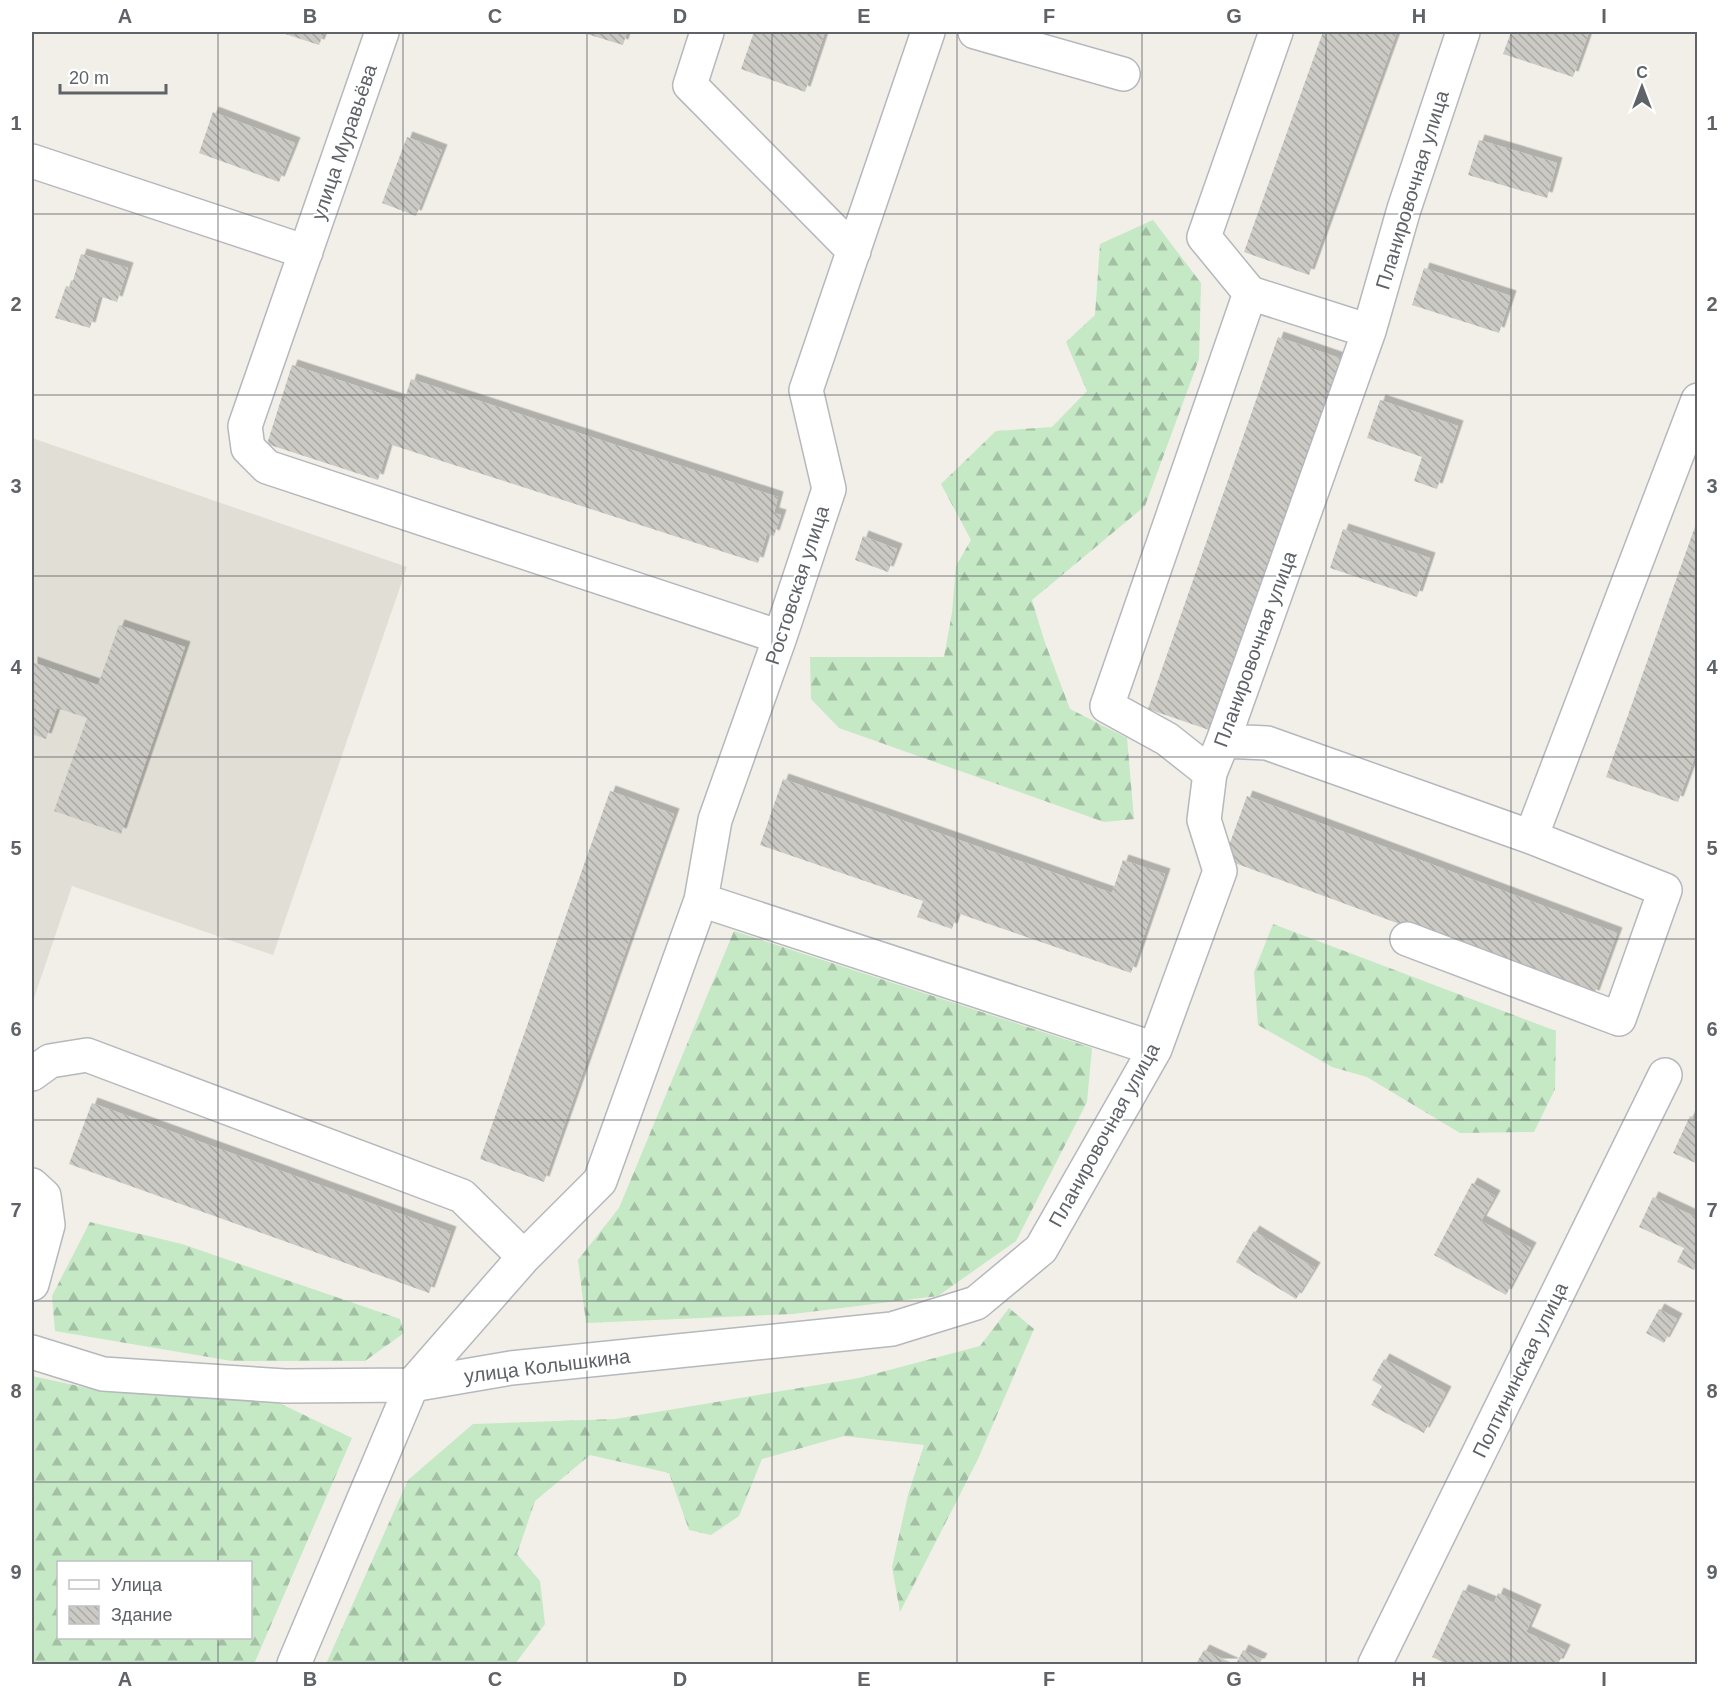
<svg xmlns="http://www.w3.org/2000/svg" width="1729" height="1696" font-family="Arial,sans-serif">
	<style>
		.education { fill: #e1ded6 }
		.forest { fill: url(#forest-firs); fill-rule: evenodd }
		.building { fill: url(#building-back-hatch); filter: url(#shadow) }
		.lines { fill: none; stroke-linecap: round; stroke-linejoin: round }
		.minor-casing { stroke: #b5b8bc; stroke-width: 36 }
		.minor { stroke: #fff; stroke-width: 33 }
		.grid { fill: none; stroke: #5f6368; stroke-width: 1.5; stroke-opacity: 0.55 }
		.labels { text-anchor: middle; stroke-width: 4.5; stroke-linejoin: round; paint-order: stroke }
		.street-label { font-size: 20px; fill: #5f6368; stroke: #fff }
		.neatline { fill: none; stroke: #5f6368; stroke-width: 2 }
		.grid-label { font-size: 20px; text-anchor: middle; font-weight: bold; fill: #5f6368 }
	</style>
	<defs>
		<pattern id="forest-firs" width="22" height="20" patternUnits="userSpaceOnUse" patternTransform="scale(1.5)"><rect width="22" height="20" fill="#c5e8c5"/><path d="M5 1l3.5 6h-7zM16 11l3.5 6h-7z" fill="#a3c0a4"/></pattern>
		<pattern id="building-back-hatch" width="6" height="6" patternUnits="userSpaceOnUse" patternTransform="scale(1.5)"><rect width="6" height="6" fill="#cccac5"/><path d="M-1 5l2 2M0 0l6 6M5-1l2 2" fill="none" stroke="#a9a8a4"/></pattern>
		<filter id="shadow"><feDropShadow dx="5.5" dy="-5.5" stdDeviation="0" flood-color="#0004"/></filter>
	</defs>
	<rect width="100%" height="100%" fill="#f1efe8"/>
	<path class="education" d="M32,438L407,567L273,955L72,886L32,1004Z"/>
	<path class="forest" d="M1153,220L1201,283L1199,359L1145,506L1032,600L1044,640L1070,709L1127,738L1134,819L1104,822L839,728L811,699L810,657H944L952,613L956,566L971,540L941,484L996,431L1052,427L1087,391L1066,342L1095,315L1100,244Z
		M1273,924L1556,1031L1555,1089L1534,1132L1460,1133L1367,1077L1332,1067L1258,1025L1254,972Z
		M734,931L1092,1048L1087,1102L1016,1241L938,1296L793,1314L586,1323L578,1260L619,1208Z
		M90,1222L182,1244L400,1319L404,1333L365,1361H232L55,1331L52,1296Z
		M1009,1308L1034,1329L978,1459L900,1612L892,1567L908,1495L924,1445L844,1436L762,1459L739,1516L711,1535L689,1530L669,1473L590,1455L535,1501L517,1554L540,1581L545,1624L515,1664H326L408,1480L473,1424L615,1419L859,1378L980,1346Z
		M32,1376L97,1390L275,1401L352,1438L254,1664H32ZM58,1562H250V1638H58Z"/>
	<path class="building" d="M279,32H324L319,45Z
		M580,32H627L623,45Z
		M754,32H825L805,92L741,69Z
		M1323,32H1397L1309,275L1244,252Z
		M1511,32H1589L1573,77L1503,54Z
		M213,112L295,143L279,182L199,153Z
		M407,137L442,150L416,216L382,203Z
		M1479,140L1557,163L1547,198L1468,175Z
		M81,254L128,268L117,302L99,296L90,328L55,318L66,286L71,287Z
		M1424,268L1511,296L1499,333L1412,305Z
		M1278,337L1342,359L1212,731L1148,709Z
		M292,365L404,401L411,379L778,497L774,513L781,515L774,536L767,533L758,563L389,444L378,480L267,444Z
		M1380,400L1458,426L1437,489L1414,481L1422,457L1367,438Z
		M1697,521L1698,748L1678,802L1606,777Z
		M1343,529L1430,558L1417,597L1330,568Z
		M863,536L897,549L888,572L855,560Z
		M119,625L185,647L121,834L54,811L87,718L57,708L46,739L32,734V662L98,685Z
		M783,779L1112,893L1123,860L1165,874L1131,973L957,913L952,929L917,917L923,901L760,845Z
		M610,791L674,814L544,1182L480,1159Z
		M1247,796L1617,933L1594,996L1224,859Z
		M92,1103L451,1232L429,1293L69,1164Z
		M1690,1116L1698,1120V1164L1673,1153Z
		M1472,1183L1495,1196L1481,1221L1531,1248L1506,1295L1434,1255Z
		M1653,1197L1698,1218V1263L1694,1270L1677,1262L1684,1248L1639,1227Z
		M1254,1231L1315,1268L1296,1299L1236,1262Z
		M1659,1309L1677,1319L1664,1343L1646,1333Z
		M1384,1359L1446,1392L1424,1433L1371,1405L1382,1386L1372,1380Z
		M1463,1590L1494,1603L1498,1593L1536,1610L1526,1632L1565,1650L1558,1664H1447L1432,1657Z
		M1204,1650L1234,1664H1196Z
		M1243,1650L1262,1659L1259,1664H1236Z"/>
	<g class="lines">
		<defs>
			<path id="minor" d="M382,32L245,426L248,448L267,467L780,637
				M707,32L690,85L854,251
				M975,32L1123,74
				M32,161L306,252
				M1250,293L1369,331
				M1223,741L1267,743L1531,837L1665,890L1619,1019L1407,939
				M1210,773L1167,739L1107,706L1250,293L1204,237L1276,32
				M1531,837L1698,400
				M701,900L715,820L780,637L829,489L806,390L928,32
				M32,1074L50,1061L87,1055L462,1196L524,1257
				M32,1185L44,1196L48,1225L32,1284
				M32,1352L103,1374L285,1386L412,1385L511,1368L892,1329L976,1303L1041,1249L1155,1049L1220,871L1204,820L1210,773L1223,741L1369,331L1404,209L1463,32
				M294,1664L412,1385L524,1257L600,1181L701,900L1155,1049
				M1375,1664L1665,1075"/>
		</defs>
		<use href="#minor" class="minor-casing"/>
		<use href="#minor" class="minor"/>
	</g>
	<path class="grid" d="M218,32V1562M403,32V1664M587,32V1664M772,32V1664M957,32V1664M1142,32V1664M1326,32V1664M1511,32V1664M32,214H1698M32,395H1698M32,576H1698M32,757H1698M32,939H1698M32,1120H1698M32,1301H1698M32,1482H1698M218,1638V1664"/>
	<g class="labels">
		<g class="street-label">
			<text transform="translate(344 142) rotate(-71)" y="7">улица Муравьёва</text>
			<text transform="translate(1412 190) rotate(-73)" y="7">Планировочная улица</text>
			<text transform="translate(797 585) rotate(-72)" y="7">Ростовская улица</text>
			<text transform="translate(1255 649) rotate(-70)" y="7">Планировочная улица</text>
			<text transform="translate(1104 1135) rotate(-61)" y="7">Планировочная улица</text>
			<text transform="translate(547 1366) rotate(-7)" y="7">улица Колышкина</text>
			<text transform="translate(1520 1370) rotate(-64)" y="7">Полтининская улица</text>
		</g>
	</g>
	<rect width="1729" height="1696" fill="none" stroke="#ffffff" stroke-width="66"/>
	<rect x="57" y="1561" width="195" height="78" fill="#ffffff" stroke="#bfc1c3" stroke-width="1.5"/>
	<rect x="69" y="1580" width="30" height="9" fill="#ffffff" stroke="#bfc1c3" stroke-width="1.5"/>
	<text x="111" y="1591" font-size="18" fill="#5f6368">Улица</text>
	<rect x="69" y="1606" width="30" height="18" fill="url(#building-back-hatch)" stroke="#bfc1c3" stroke-width="1.5"/>
	<text x="111" y="1621" font-size="18" fill="#5f6368">Здание</text>
	<g transform="translate(1642 87)" stroke="#ffffff" stroke-width="4.5" paint-order="stroke">
	<path d="M0-4.5L10 22L0 15L-10 22Z" fill="#5f6368"/>
	<text y="-9" font-size="16" font-weight="bold" text-anchor="middle" fill="#5f6368">С</text>
	</g>
	<path d="M60 84v9h106v-9" fill="none" stroke="#5f6368" stroke-width="3"/>
	<text x="69" y="84" font-size="18" fill="#5f6368" stroke="#ffffff" stroke-width="4.5" paint-order="stroke">20 m</text>
	<rect x="33" y="33" width="1663" height="1630" class="neatline"/>
	<g class="grid-label">
		<text x="125" y="23">A</text>
		<text x="310" y="23">B</text>
		<text x="495" y="23">C</text>
		<text x="680" y="23">D</text>
		<text x="864" y="23">E</text>
		<text x="1049" y="23">F</text>
		<text x="1234" y="23">G</text>
		<text x="1419" y="23">H</text>
		<text x="1604" y="23">I</text>
		<text x="16" y="130">1</text>
		<text x="1712" y="130">1</text>
		<text x="16" y="311">2</text>
		<text x="1712" y="311">2</text>
		<text x="16" y="493">3</text>
		<text x="1712" y="493">3</text>
		<text x="16" y="674">4</text>
		<text x="1712" y="674">4</text>
		<text x="16" y="855">5</text>
		<text x="1712" y="855">5</text>
		<text x="16" y="1036">6</text>
		<text x="1712" y="1036">6</text>
		<text x="16" y="1217">7</text>
		<text x="1712" y="1217">7</text>
		<text x="16" y="1398">8</text>
		<text x="1712" y="1398">8</text>
		<text x="16" y="1579">9</text>
		<text x="1712" y="1579">9</text>
		<text x="125" y="1686">A</text>
		<text x="310" y="1686">B</text>
		<text x="495" y="1686">C</text>
		<text x="680" y="1686">D</text>
		<text x="864" y="1686">E</text>
		<text x="1049" y="1686">F</text>
		<text x="1234" y="1686">G</text>
		<text x="1419" y="1686">H</text>
		<text x="1604" y="1686">I</text>
	</g>
</svg>
